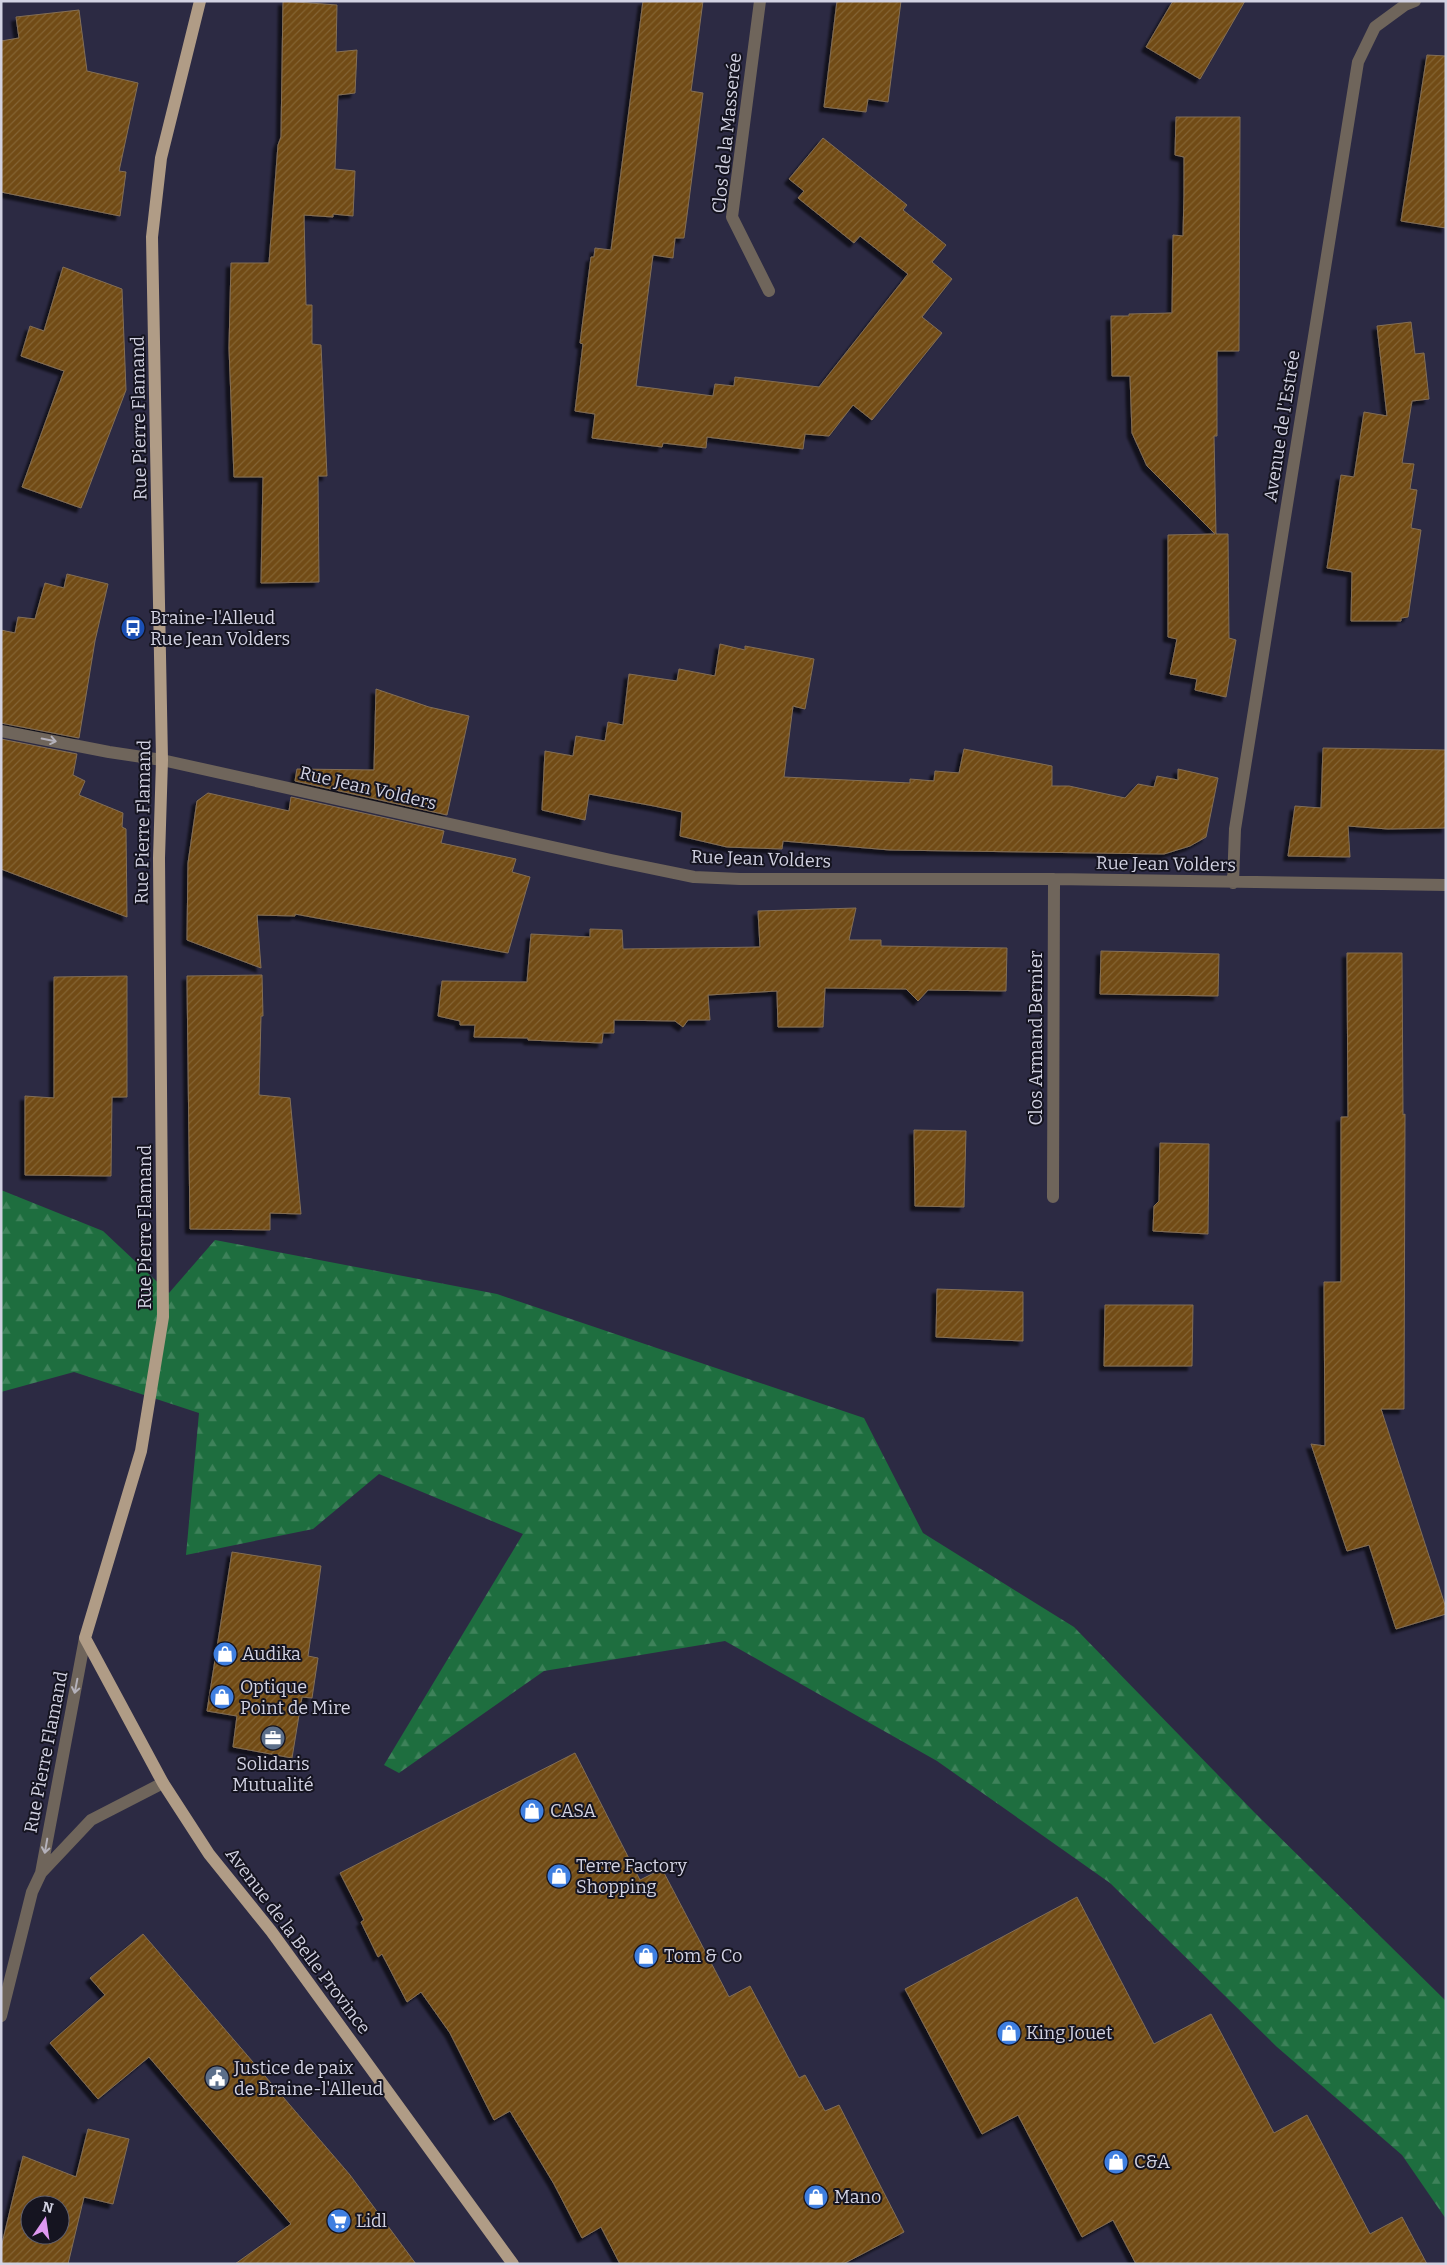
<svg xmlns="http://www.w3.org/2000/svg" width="1447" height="2265" font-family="Bitter,serif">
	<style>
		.forest { fill: url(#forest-firs) }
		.building { fill: url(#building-hatch); stroke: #836e55; fill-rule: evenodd; filter: url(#shadow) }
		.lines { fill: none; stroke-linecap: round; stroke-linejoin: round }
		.minor { stroke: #6f655b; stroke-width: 12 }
		.major { stroke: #b09c86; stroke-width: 12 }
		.oneway { stroke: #b4b1ba }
		.labels { text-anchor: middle; stroke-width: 4; stroke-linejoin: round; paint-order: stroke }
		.street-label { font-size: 18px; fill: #d2d2e2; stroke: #151420 }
		.poi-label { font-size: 18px; fill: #d2d2e2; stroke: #151420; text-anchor: start }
	</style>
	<defs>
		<pattern id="forest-firs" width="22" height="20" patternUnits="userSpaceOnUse" patternTransform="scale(1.25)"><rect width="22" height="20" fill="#1e6e3f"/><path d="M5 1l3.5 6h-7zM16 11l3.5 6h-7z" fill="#3e825a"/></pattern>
		<pattern id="building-hatch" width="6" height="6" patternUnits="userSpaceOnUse" patternTransform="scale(1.25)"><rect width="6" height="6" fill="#714b13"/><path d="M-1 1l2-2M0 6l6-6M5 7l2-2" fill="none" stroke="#846435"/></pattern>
		<filter id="shadow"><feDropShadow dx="-4.5" dy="4.5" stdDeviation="1" flood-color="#0009"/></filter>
	</defs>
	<rect width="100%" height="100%" fill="#2c2a43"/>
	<path class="forest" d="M1,1190L103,1231L169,1293L215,1240L497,1294L864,1418L923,1533L1074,1627L1254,1812L1446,2001V2219L1402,2155L1277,2047L1110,1883L937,1761L725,1641L544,1671L399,1773L384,1765L523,1534L379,1474L313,1529L186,1555L199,1413L74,1372L1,1392Z"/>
	<path class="building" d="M283,1L337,5L336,52L357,50L355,93L338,95L335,169L355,171L353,216L333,214V217L304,215L306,305H312V344L321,345L327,476H318L319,582L261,583L263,477H234L229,348L231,263H269L278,145L281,137Z
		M643,1H703L691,91L703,93L684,238H675L673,258L653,255L636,386L713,396L715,384L734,386L735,377L819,387L908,274L860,236L854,243L798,198L804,191L789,179L823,138L907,205L903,210L946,245L932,262L952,279L922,317L942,333L872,420L853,405L829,436L805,434L803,449L707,437L706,448L663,443L662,447L592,438L595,414L575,411L583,344L580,343L591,257H594L595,248L611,250Z
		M837,1H901L888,102L868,99L866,112L824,107Z
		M1173,1H1245L1200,79L1146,47Z
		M79,10L87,71L138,83L119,171L126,172L120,216L1,192V41L19,38L16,17Z
		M1427,55L1446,56V228L1401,221Z
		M1176,117H1240L1239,351H1217V436H1214L1216,534H1228L1229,638L1236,640L1226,697L1195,690L1197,679L1170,674L1177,639L1168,637V535L1215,534L1147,466L1132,433L1130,376H1112L1111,316H1129V314L1172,313L1173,235L1183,236L1184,195V157L1175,155Z
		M63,267L122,289L126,390L81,508L22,487L64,371L21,356L30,326L44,331Z
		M1411,322L1415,354L1424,353L1429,399L1412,401L1402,463L1414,464L1410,489L1417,490L1411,528L1421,530L1408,617L1401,618V621H1351L1352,572L1327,568L1341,475L1354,477L1364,412L1387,416L1377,326Z
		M67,574L108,584L95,641L79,738L1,723V630L15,633L18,617L35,619L45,583L64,588Z
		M720,644L745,650V646L814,659L805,709L793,706L784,777L910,783V779L934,781L935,771L959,773L964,749L1052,766V786H1069L1125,798L1138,784L1154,787L1157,776L1178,780V769L1218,778L1206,837L1190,846L1164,854L890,850L783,841L782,849L727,847L680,836L682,812L654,806L589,794L585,820L542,810L545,751L573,756L576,736L605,741L608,722L623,725L629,674L677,681L679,669L715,676Z
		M376,689L429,707L469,716L447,815L295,781L297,769L374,770Z
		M1,739L77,754L73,775L85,781L79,795L123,813L122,827L126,829L127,917L1,869Z
		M1323,748L1446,750V828L1388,829L1348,826L1350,857L1288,856L1295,806L1321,808Z
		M208,793L289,811L291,797L444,831L441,843L516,859L512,872L530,877L508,953L295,914V916L257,915L261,968L187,940L188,863L197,801Z
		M856,908L849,940H881V946L1007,948L1006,991L928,990L918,1001L906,989L825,988L823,1027H778L777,991L708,995L710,1020H688L683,1027L675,1021L614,1020V1033H603L602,1043L528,1040V1038L474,1037L475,1025H460V1021L438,1016L442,981L527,982L531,934L590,937V929L622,930L623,949L760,947L758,911Z
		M1101,951L1219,954L1218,996L1100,994Z
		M1347,953H1402L1403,1115L1405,1114L1404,1409H1381L1446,1608V1614L1396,1629L1369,1545L1347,1551L1311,1444L1325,1446L1324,1282H1341V1117H1348Z
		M262,975L263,1016H261L259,1095L290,1098L301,1214L270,1213V1230L190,1229L187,976Z
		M127,976V1097H112L111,1176L25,1175V1096L54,1098V977Z
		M914,1130L966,1131L964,1207L915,1206Z
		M1160,1143L1209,1144L1208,1234L1153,1231L1154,1206L1159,1201Z
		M937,1289L1023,1292V1341L936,1337Z
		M1105,1305H1193L1192,1366H1104Z
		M232,1552L321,1566L308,1656L318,1658L312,1698L302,1697L292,1758L233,1747L237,1716L207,1711Z
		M575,1753L640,1880L662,1869L729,1997L750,1986L799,2078L805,2075L825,2111L839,2105L904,2232L843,2264H620L601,2227L582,2238L554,2184L510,2111L494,2120L450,2033L421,1992L407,2002L382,1954L378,1957L361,1922L364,1920L340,1873Z
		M1077,1897L1154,2044L1211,2014L1274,2133L1307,2115L1370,2234L1402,2217L1427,2264H1136L1113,2220L1082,2237L1018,2115L982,2134L905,1989Z
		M143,1934L350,2175L416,2264H235L291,2224L149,2057L98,2099L50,2043L105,1995L90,1978Z
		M88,2129L129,2139L113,2204L84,2197L68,2264H1V2248L23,2156L76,2177ZM30,2205H60V2235H30Z"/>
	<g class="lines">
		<path class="minor" d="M760,1L732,217L769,291
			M1,731L109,752L162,760L611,860L694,877L740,879H1054L1446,885
			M1233,883L1235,829L1358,62L1375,27L1405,5L1415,1
			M1053,1197L1054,879
			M41,1873L85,1638
			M1,2016L32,1892L41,1873L91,1820L163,1783"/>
		<path class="major" d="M200,1L161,158L152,237L162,760L159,858L163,1317L141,1451L85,1638L163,1783L209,1854L271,1931L513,2264"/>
	</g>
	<defs><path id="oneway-shaft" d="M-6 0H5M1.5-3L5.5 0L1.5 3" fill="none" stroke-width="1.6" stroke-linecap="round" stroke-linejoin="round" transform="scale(1.25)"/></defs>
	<g class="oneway">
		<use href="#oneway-shaft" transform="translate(49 740) rotate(11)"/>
		<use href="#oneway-shaft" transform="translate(76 1686) rotate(101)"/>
		<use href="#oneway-shaft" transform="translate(46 1846) rotate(100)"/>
	</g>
	<defs>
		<symbol id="bus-disc" viewBox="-11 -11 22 22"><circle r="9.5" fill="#1a4fb4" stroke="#151420"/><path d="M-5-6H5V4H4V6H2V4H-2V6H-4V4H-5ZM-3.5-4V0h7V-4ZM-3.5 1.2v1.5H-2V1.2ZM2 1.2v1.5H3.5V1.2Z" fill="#fff"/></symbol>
		<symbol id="shop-disc" viewBox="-11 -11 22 22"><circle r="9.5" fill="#3f7fe0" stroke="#151420"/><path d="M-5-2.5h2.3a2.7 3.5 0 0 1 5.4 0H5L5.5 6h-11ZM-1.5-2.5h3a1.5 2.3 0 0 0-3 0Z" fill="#fff"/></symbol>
		<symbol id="office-disc" viewBox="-11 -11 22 22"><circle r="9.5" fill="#5c6f8a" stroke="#151420"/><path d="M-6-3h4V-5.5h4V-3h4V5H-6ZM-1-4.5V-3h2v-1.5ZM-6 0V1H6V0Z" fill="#fff"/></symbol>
		<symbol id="civic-disc" viewBox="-11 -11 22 22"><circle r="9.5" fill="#5c6f8a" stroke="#151420"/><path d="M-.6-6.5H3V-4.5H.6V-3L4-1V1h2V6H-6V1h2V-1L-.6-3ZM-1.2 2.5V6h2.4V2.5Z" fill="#fff"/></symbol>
		<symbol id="supermarket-disc" viewBox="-11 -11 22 22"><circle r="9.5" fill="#3f7fe0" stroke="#151420"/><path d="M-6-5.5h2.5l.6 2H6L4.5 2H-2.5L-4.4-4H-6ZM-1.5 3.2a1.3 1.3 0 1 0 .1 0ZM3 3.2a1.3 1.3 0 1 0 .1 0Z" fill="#fff"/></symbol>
	</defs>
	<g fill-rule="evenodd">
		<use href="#bus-disc" x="119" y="614" width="28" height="28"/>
		<use href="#shop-disc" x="211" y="1640" width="28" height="28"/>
		<use href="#shop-disc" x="208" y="1683" width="28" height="28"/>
		<use href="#office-disc" x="259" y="1724" width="28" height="28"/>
		<use href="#shop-disc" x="518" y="1797" width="28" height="28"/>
		<use href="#shop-disc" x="545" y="1862" width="28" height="28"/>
		<use href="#shop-disc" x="632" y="1942" width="28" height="28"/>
		<use href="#shop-disc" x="995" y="2019" width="28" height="28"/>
		<use href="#civic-disc" x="203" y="2064" width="28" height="28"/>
		<use href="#shop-disc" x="1102" y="2148" width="28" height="28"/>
		<use href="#shop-disc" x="802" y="2183" width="28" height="28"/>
		<use href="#supermarket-disc" x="325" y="2207" width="28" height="28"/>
	</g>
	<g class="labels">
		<g class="street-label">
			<text transform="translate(727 133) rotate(-84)" y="6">Clos de la Masserée</text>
			<text transform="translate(139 418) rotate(-91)" y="6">Rue Pierre Flamand</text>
			<text transform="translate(1282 426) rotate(-81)" y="6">Avenue de l'Estrée</text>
			<text transform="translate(368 788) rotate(13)" y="6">Rue Jean Volders</text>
			<text transform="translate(143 822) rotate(-89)" y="6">Rue Pierre Flamand</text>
			<text transform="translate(761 859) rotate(2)" y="6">Rue Jean Volders</text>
			<text transform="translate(1166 864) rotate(1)" y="6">Rue Jean Volders</text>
			<text transform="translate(1036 1038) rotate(-90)" y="6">Clos Armand Bernier</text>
			<text transform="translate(145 1227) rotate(-90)" y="6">Rue Pierre Flamand</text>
			<text transform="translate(46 1752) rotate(-79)" y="6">Rue Pierre Flamand</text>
			<text transform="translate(298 1941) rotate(53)" y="6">Avenue de la Belle Province</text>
		</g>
		<g class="poi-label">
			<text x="150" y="624">Braine-l'Alleud<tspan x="150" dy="21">Rue Jean Volders</tspan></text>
			<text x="242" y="1660">Audika</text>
			<text x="240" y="1693">Optique<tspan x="240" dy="21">Point de Mire</tspan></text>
			<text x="273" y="1770" text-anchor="middle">Solidaris<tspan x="273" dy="21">Mutualité</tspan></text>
			<text x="550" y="1817">CASA</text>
			<text x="576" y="1872">Terre Factory<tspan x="576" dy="21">Shopping</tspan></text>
			<text x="664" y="1962">Tom &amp; Co</text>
			<text x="1026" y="2039">King Jouet</text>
			<text x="234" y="2074">Justice de paix<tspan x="234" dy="21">de Braine-l'Alleud</tspan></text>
			<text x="1134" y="2168">C&amp;A</text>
			<text x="834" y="2203">Mano</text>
			<text x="356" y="2227">Lidl</text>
		</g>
	</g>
	<rect width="1447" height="2265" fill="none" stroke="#d2d2e2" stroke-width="5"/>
	<g transform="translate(45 2220) rotate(13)"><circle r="24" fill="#151420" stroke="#61606e"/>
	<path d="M0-4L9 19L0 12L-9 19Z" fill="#df98f1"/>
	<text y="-8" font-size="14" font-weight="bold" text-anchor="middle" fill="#d2d2e2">N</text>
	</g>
</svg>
